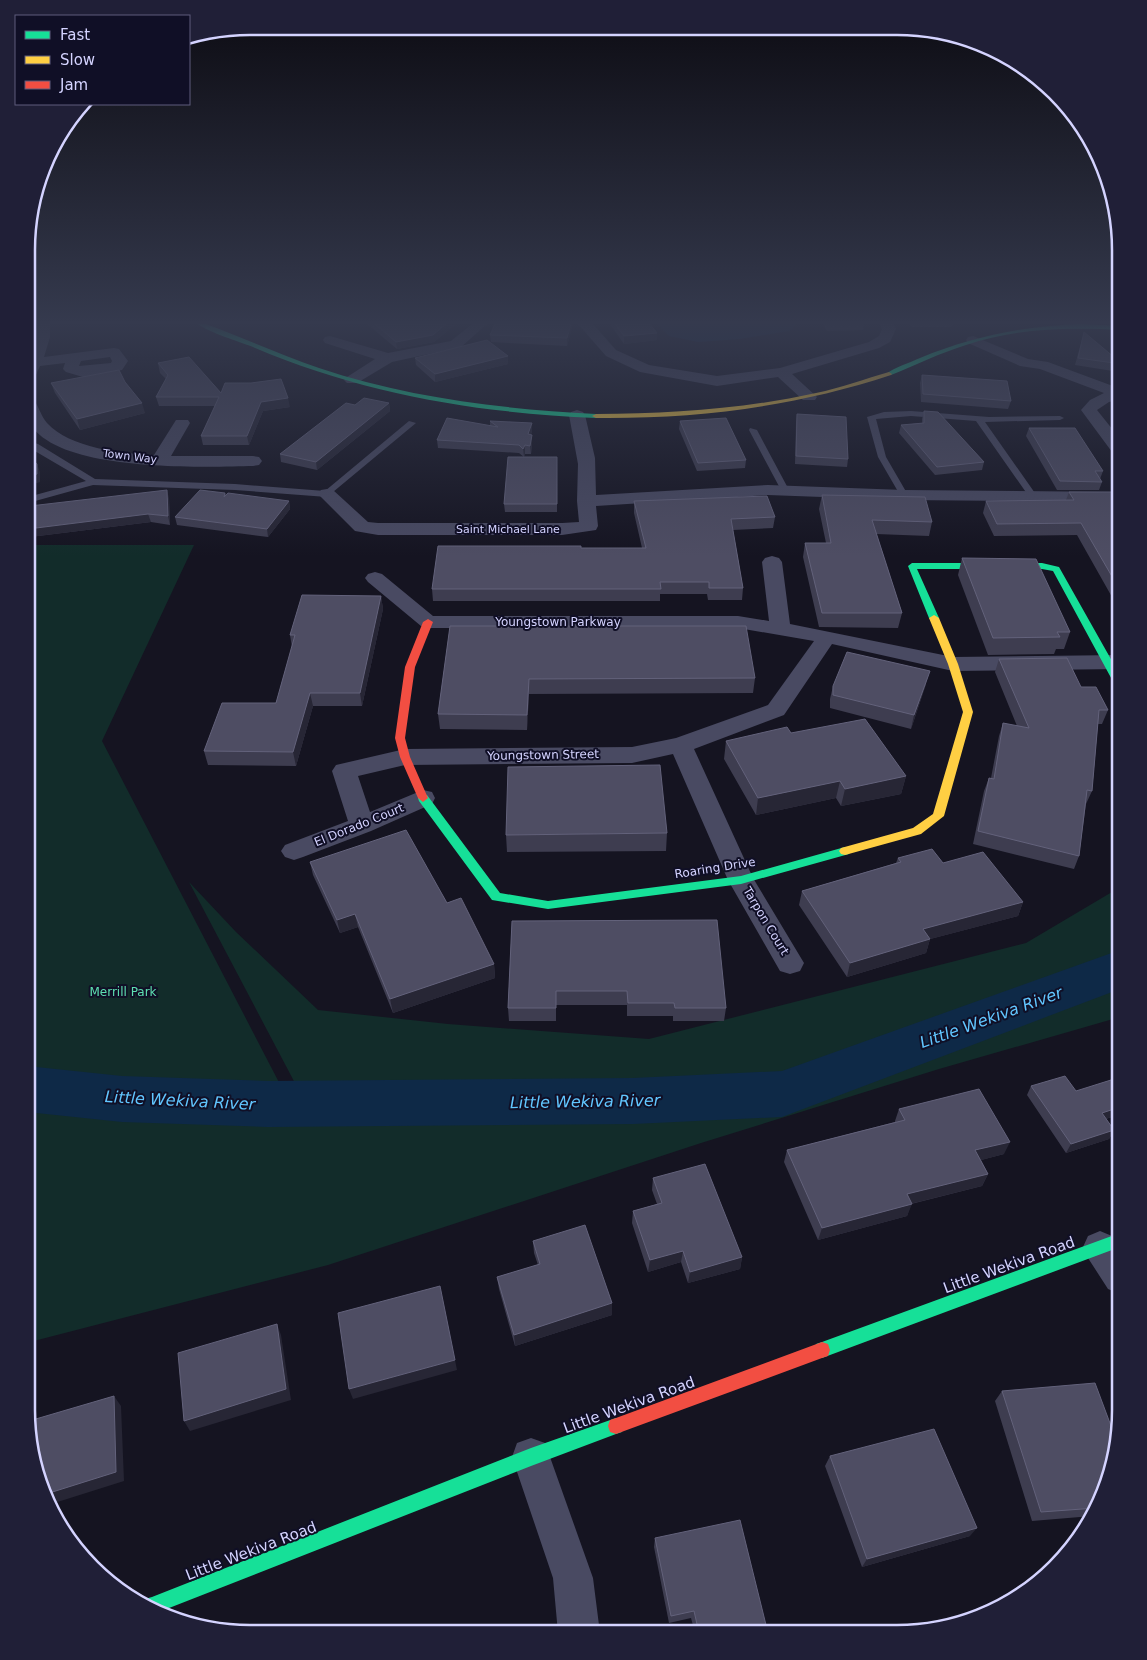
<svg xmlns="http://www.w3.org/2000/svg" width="1147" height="1660" font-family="'DejaVu Sans',sans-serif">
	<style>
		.green { fill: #122c2a }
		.water { fill: #0e2947 }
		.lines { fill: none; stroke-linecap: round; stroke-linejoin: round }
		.river { fill: #0e2947; fill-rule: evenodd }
		.lane { fill: #494a62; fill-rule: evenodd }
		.street { fill: #494a62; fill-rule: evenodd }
		.fast { fill: #16e098; fill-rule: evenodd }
		.slow { fill: #ffcf43; fill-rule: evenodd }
		.jam { fill: #f24e42; fill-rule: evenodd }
		.wall { fill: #3e3d50 }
		.shaded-wall { fill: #272635 }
		.building { fill: #4e4d63; stroke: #63627b }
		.labels { text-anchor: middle; stroke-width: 4; stroke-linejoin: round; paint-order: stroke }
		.far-street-label { font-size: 11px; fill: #d4d3ff; stroke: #100f26 }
		.street-label { font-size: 12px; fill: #d4d3ff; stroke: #100f26 }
		.park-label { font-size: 12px; fill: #5ee0b2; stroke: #100f26 }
		.near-street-label { font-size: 15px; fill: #d4d3ff; stroke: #100f26 }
		.near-water-label { font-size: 16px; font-style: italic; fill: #61c6ff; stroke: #100f26 }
		.rim { fill: none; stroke: #d4d3ff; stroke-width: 2.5 }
	</style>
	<rect width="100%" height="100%" fill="#151421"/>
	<path class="green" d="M28,545H194L102,741L284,1092H169L27,1079Z
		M189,882L236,932L318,1010L448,1024L649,1039L1026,943L1112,892L1120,884V1017L939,1069L701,1143L328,1265L26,1343L27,1092L165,1105H281L289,1103L297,1092L296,1085Z"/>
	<path class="water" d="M657,324H797L789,331L740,339L698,342L669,336Z"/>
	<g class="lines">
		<path class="river" d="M1120,950V989L782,1117L633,1124L268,1127L122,1122L27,1112V1066L122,1076L268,1081L633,1078L782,1071Z"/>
		<path class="lane" d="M911,411L989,417L1060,416L1064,418L1060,420L985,422L1037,496L1033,499L1030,498L976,421L911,416L876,419L886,457L908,495L904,498L900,495L878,457L867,417L884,412Z
			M409,421L416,423L327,497L235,490L93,485L28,503V497L86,481L28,447V441L38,444L95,479L235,484L325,491Z
			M750,428L757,430L789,490L788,492L785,493L781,490L749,430Z"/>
		<path class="street" d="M36,324H50V337L44,357L114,348L119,349L128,361L122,370L83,377L66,372L63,369L65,363L40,366L34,379L28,380V358L35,337ZM110,357L112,361L111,363L79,366L81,361Z
			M472,324H487L461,347L392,362L357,383H347L344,380L347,377L375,359L325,343L323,340L325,337L330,336L388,353L451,341Z
			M578,324H593L616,350L649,365L717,376L780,368L869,342L879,336L882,329L880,324H894L896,329L890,342L879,348L792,374L817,397L815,400H803L778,377L717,386L640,372L606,356Z
			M973,336L1028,359L1048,362L1121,389V399L1109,402L1097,410L1121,440V457L1115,456L1081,410L1090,400L1104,393L1040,369L1020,366L968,343L966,340L968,337Z
			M28,398L34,400C39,407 41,416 47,423C70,448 122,454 154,455L176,420H188L190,423L171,456H253L259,457L262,461L259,465L253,466C204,467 53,473 29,421C26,415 28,405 28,398Z
			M577,410L583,412L585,415L595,458L596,495L768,485L904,490L1121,492V502L904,500L768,495L596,506L598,526L596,530L562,535H378L355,531L318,494L321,490L327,489L333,490L368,522L378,523H562L579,522L577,501L578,464L569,415L571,412Z
			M772,556L779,558L782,562L790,624L953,657L1121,655V669L953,671L832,644L784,715L694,749L753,878L804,963L800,971L790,974L780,971L728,880L673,754L632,763L405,765L358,776L370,812L423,790L432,792L435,798L432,804L371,831L303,857L294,860L285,857L281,851L285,845L348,821L332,771L336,765L405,749L632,747L676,738L768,705L814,641L738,628H428L421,626L368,582L365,578L368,574L375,572L382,574L433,616H738L769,621L762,562L765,558Z
			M1100,1231L1112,1236L1120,1248V1294L1108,1289L1088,1258L1083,1247L1088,1236Z
			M531,1438L545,1443L593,1578L600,1633H558L553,1578L512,1457L517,1443Z"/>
		<path class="fast" d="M198,324H206C244,338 281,355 319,368C409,398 502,409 596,414L600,416L596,418C478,413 363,394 253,347C238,341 210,333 198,324Z
			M1081,324L1121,326V330C1069,327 1015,328 966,345C940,353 916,365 891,375L886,374C895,367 909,363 920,358C973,336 1024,326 1081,324Z
			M912,563H1042L1059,567L1121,677V690L1116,687L1053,571L1042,569H917L939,618L934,621L929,618L908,566Z
			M423,794L427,795L500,893L548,901L741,876L845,847L851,851L849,854L741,884L548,909L492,900L419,801L418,798L419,795Z
			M1120,1233V1247L822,1358L816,1356L814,1350L816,1344L822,1342Z
			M616,1418L622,1420L624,1426L622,1432L616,1434L531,1466L164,1610L144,1603L145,1599L152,1597L531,1448Z"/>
		<path class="slow" d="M889,372L892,374L891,375C793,407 699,419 596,418L592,416L596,414C670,414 743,409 816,393C841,388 864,379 889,372Z
			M934,615L939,618L958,664L973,712L944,816L921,834L845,855L841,854L839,851L841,848L913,828L933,814L963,712L948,664L929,618Z"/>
		<path class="jam" d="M428,619L433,622L415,667L405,738L410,757L428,798L423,802L418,798L400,757L395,738L405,667L423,622Z
			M822,1342L828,1344L830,1350L828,1356L822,1358L616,1434L610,1432L608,1426L610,1420L616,1418Z"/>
	</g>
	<path class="wall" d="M367,324H456L434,342L397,349Z
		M573,324L567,346L491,342L490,335Z
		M610,324H650L657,333V340L624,344Z
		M823,324H864L863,330L827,331Z
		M910,324H953L952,327H912Z
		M1084,332L1121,363V368L1119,372L1075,365Z
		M508,356V364L435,382L416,365L415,358Z
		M158,363L221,393L290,407L263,411L249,445H203L201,436L215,406H159L156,397L166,379L160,373Z
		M922,375L1011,401L1008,409L921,402L920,383Z
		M125,382L145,413L80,430L55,393L51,383Z
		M389,403L390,411L317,470L281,462L280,454L355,405Z
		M924,411L984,462L982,470L935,475L899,433L901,425L922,423V419Z
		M797,414L848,459L847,467L795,464L796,422Z
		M490,421L532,431L531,434L532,443L531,454H525L524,457L519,453L438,448L437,440L490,426Z
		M680,421L746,460L745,468L697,471L679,429Z
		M1029,428L1103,471L1100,479L1102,482L1099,490H1057L1026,436Z
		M557,457V512H505L504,504Z
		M1069,492L1121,504V613L1077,535L994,536L983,513L986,501L1066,500Z
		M225,493L226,495L289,501L290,509L268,537L177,525L175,517Z
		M822,495L932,522L929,536L876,534L902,613L898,628L819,627L803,557L805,543H826L819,509Z
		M169,498L170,525L151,522L30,537Z
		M634,501L775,517L773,528L733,530L743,588L742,600H708L707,594H660V601H433L432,589L581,548H642L634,513Z
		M962,558L1070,632L1064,649H1056L1054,654L988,655L958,575Z
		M381,596L383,609L362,706H313L296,766L208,765L204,751L276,703L292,647L290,635Z
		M450,626L755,678L753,693L529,694L527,730L440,729L438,714Z
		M999,659L1081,687L1108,710L1102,724H1098L1092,791L1086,804L1079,856L1074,869L973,844L984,791L989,778H991L999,736L1003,723L1017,726L995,672Z
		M926,684L911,729L830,708V699L833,686Z
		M791,733L906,776L901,794L841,806L836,798L756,815L724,759L726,741Z
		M667,833L666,851L507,852L506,835Z
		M898,858L943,863L1023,902L1018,916L930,939L926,953L847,977L799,905L802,891L896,863Z
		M310,862L447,903L494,964L495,978L393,1013L358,927L340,933L313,875Z
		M512,921L726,1008L724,1021H673V1016H627V1005H556V1021H509L508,1008Z
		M1031,1086L1076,1091L1120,1093V1114L1106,1119L1114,1130L1109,1139L1066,1153L1027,1095Z
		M899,1109L1004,1154L981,1160L988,1174L982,1186L911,1204L907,1216L818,1240L784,1162L787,1150L895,1122V1121Z
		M653,1178L742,1257L740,1269L688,1283L681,1262L648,1272L632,1223L633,1211L657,1204L652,1190Z
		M533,1241L612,1315L515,1346L499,1289L497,1277L538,1265L534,1253Z
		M1002,1391L1109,1482L1092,1516L1032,1521L995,1401Z
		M830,1456L970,1536L862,1567L825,1466Z
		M655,1538L768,1633H695L691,1618L669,1623L654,1547Z"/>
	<path class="shaded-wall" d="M446,324H456L434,342L397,349L396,342Z
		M571,324H573L567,346V338Z
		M657,333V340L624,344V336Z
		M508,356V364L435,382V374Z
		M288,398L290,407L263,411L249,445L247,436L261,402Z
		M142,403L145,413L80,430L77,419Z
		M389,403L390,411L317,470L316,462Z
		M532,423V431L529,442L528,434Z
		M532,435V443L531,454L530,446Z
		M525,445V454L524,457L523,449Z
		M37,464L40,472V482L28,486V477Z
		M167,490L169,498L170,525L168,516Z
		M289,501L290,509L268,537L267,529Z
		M148,514L151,522L30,537L28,531V529Z
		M381,596L383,609L362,706L360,693Z
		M930,671L926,684L911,729L914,715Z
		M529,679V694L527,730V715Z
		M310,693L313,706L296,766L293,752Z
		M906,776L901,794L841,806L845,789Z
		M840,781L836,798L756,815L758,798Z
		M1023,902L1018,916L919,942L923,929Z
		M355,914L358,927L340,933L337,920Z
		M930,939L926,953L847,977L850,963Z
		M494,964L495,978L393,1013L390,999Z
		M1120,1107V1114L1097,1122L1102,1113Z
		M1114,1130L1109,1139L1066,1153L1071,1144Z
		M1010,1142L1004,1154L970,1163L975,1150Z
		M988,1174L982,1186L902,1206L907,1194Z
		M912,1204L907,1216L818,1240L822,1228Z
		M683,1251L681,1262L648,1272L650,1260Z
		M742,1257L740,1269L688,1283L690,1272Z
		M612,1303V1315L515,1346L514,1335Z
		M277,1324L281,1335L291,1400L190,1431L184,1421Z
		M455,1360L457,1370L353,1399L349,1389Z
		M114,1396L121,1406L124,1481L48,1505L46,1494Z
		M977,1528L970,1536L862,1567L867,1559Z"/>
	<path class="building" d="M375,324H446L433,335L396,342Z
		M495,324H571L567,338L490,335Z
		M615,324H650L657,333L624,336Z
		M1084,332L1121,363V364L1078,358Z
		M487,340L508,356L435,374L415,358Z
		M189,357L221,393L225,383H251L281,379L288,398L261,402L247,436H201L219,397H156L168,375L158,363Z
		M119,370L125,382L142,403L77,419L51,383Z
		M922,375L1007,381L1011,401L923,394Z
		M364,398L389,403L316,462L280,454L346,403L355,405Z
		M924,411L938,412L984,462L937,467L901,425L924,423Z
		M797,414L846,417L848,459L796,456Z
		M447,418L498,427L490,421L532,423L528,434L532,435L530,446L525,445L523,449L519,445L437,440Z
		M726,418L746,460L698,463L680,421Z
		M1029,428H1075L1103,471H1095L1102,482L1060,481Z
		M28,454L37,464V474L28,477Z
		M508,457H557V504H504Z
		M167,490L168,516L148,514L28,529L30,506Z
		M200,490L225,493L224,497L228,493L289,501L267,529L175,517Z
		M1069,492H1113L1121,504V592L1081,523L997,524L986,501L1074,500Z
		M822,495L925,497L932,522L872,520L902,613H822L805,543H831Z
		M767,496L775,517L731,519L743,588H709V582H660L661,589H432L438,546H581V548H646L634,501Z
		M962,558L1036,559L1070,632H1057L1060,637L993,638Z
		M302,595L381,596L360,693H310L293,752L204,751L222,703H276L295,635H290Z
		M450,626H746L755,678L529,679L527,715L438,714Z
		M847,652L930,671L914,715L833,695V686Z
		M1067,658L1081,687H1096L1108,710H1099L1092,791L1087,790L1079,856L978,831L989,778L994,779L1003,723L1029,728L999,659Z
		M865,719L906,776L845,789L840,781L758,798L726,741L787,727L791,733Z
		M660,765L667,833L506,835L508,767Z
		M406,830L447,903L461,898L494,964L390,999L355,914L337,920L310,862Z
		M932,849L943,863L983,852L1023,902L923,929L930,939L850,963L802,891L901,862L898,858Z
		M717,920L726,1008H675L674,1003H628L627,991H556V1008H508L512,921Z
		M1065,1076L1076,1091L1111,1080L1120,1093V1107L1102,1113L1114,1130L1071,1144L1031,1086Z
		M979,1089L1010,1142L975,1150L988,1174L907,1194L912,1204L822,1228L787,1150L905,1120L899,1109Z
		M705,1164L742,1257L690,1272L683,1251L650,1260L633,1211L662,1203L653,1178Z
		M585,1225L612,1303L514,1335L497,1277L540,1264L533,1241Z
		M440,1286L455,1360L349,1389L338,1313Z
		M277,1324L286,1389L184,1421L178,1353Z
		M1095,1383L1117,1442L1109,1482L1096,1508L1041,1512L1002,1391Z
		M114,1396L116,1472L46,1494L29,1421Z
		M934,1429L977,1528L867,1559L830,1456Z
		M740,1520L768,1633H699L694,1611L671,1616L655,1538Z
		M440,1630V1632H430Z"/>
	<linearGradient id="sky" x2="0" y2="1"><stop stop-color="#0c0b12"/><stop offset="0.58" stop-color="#353a4e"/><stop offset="1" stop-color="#353a4e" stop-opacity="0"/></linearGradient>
	<rect width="1147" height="556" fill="url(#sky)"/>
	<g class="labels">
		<g class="far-street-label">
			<text transform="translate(130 456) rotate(7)" y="4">Town Way</text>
			<text x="508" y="533">Saint Michael Lane</text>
		</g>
		<g class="street-label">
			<text x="558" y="626">Youngstown Parkway</text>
			<text transform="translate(543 755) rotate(-1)" y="4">Youngstown Street</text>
			<text transform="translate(359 825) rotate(-22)" y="4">El Dorado Court</text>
			<text transform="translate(715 868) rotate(-9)" y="4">Roaring Drive</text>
			<text transform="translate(766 921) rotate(59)" y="4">Tarpon Court</text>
		</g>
		<g class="park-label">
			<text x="123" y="996">Merrill Park</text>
		</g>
		<g class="near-street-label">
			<text transform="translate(1009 1265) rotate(-20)" y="5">Little Wekiva Road</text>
			<text transform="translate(629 1405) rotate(-20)" y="5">Little Wekiva Road</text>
			<text transform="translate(251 1551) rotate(-21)" y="5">Little Wekiva Road</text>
		</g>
		<g class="near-water-label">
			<text transform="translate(991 1017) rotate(-20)" y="6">Little Wekiva River</text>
			<text transform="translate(180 1100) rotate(3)" y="6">Little Wekiva River</text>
			<text transform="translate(585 1101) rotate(-1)" y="6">Little Wekiva River</text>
		</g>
	</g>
	<path d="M0 0H1147V1660H0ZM250 35H897A215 215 0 0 1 1112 250V1410A215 215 0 0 1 897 1625H250A215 215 0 0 1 35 1410V250A215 215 0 0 1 250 35Z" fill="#201f37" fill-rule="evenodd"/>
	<path class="rim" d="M250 35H897A215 215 0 0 1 1112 250V1410A215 215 0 0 1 897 1625H250A215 215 0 0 1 35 1410V250A215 215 0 0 1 250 35Z"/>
	<rect x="15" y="15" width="175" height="90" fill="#100f26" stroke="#5e5d7d"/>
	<rect x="25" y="31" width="25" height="8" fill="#16e098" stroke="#5e5d7d"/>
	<text x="60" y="40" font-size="15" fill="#d4d3ff">Fast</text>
	<rect x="25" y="56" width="25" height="8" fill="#ffcf43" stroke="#5e5d7d"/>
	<text x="60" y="65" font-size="15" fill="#d4d3ff">Slow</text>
	<rect x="25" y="81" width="25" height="8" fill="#f24e42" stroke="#5e5d7d"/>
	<text x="60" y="90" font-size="15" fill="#d4d3ff">Jam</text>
</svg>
